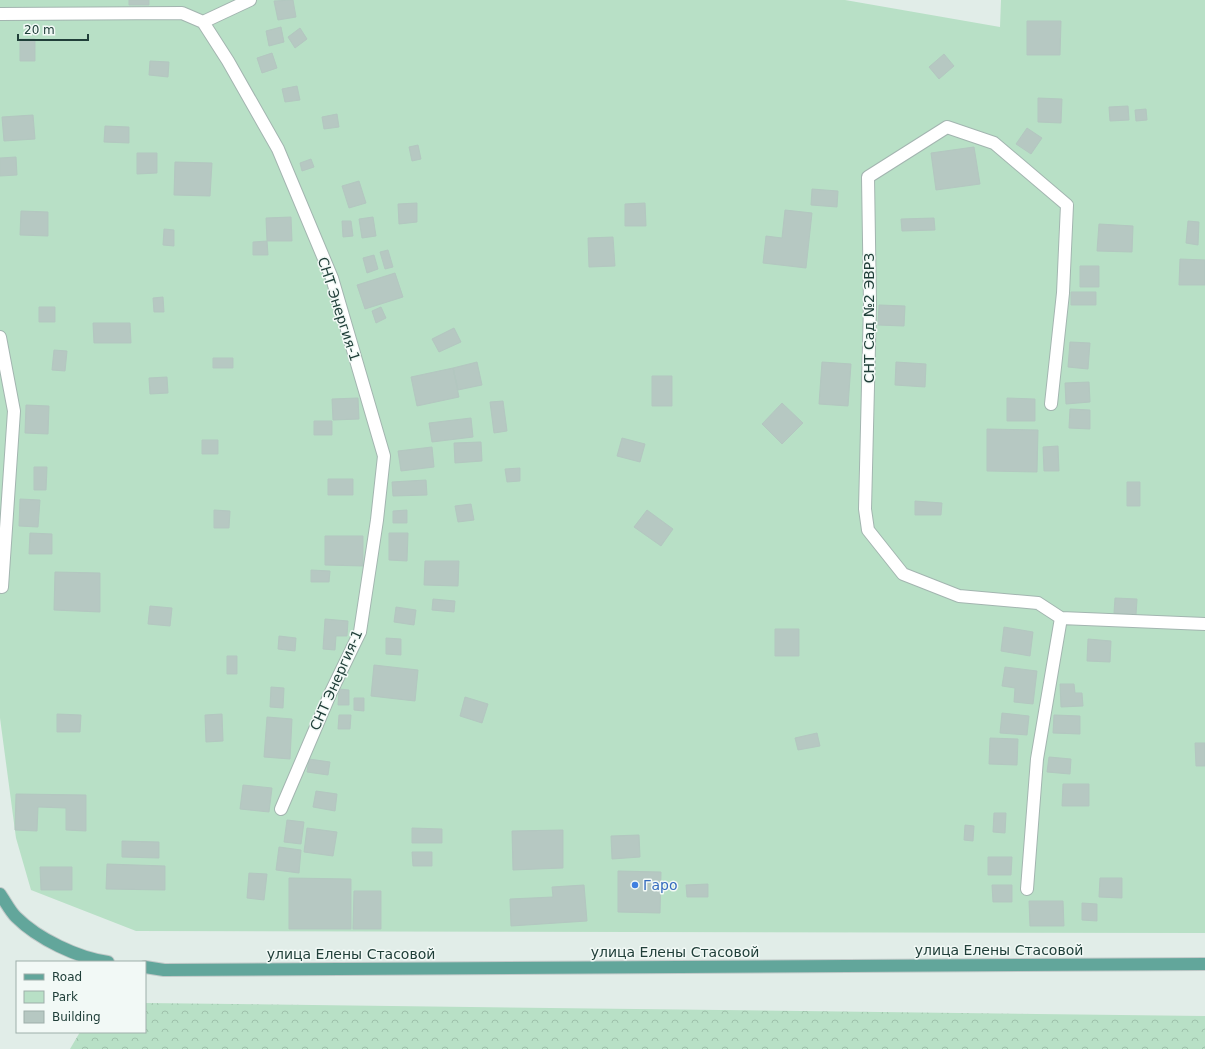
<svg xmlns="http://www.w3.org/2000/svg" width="1205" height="1049" font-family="'DejaVu Sans',sans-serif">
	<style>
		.green { fill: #b8e0c6 }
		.forest { fill: url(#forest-crowns) }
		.building { fill: #b6c8c2; stroke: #b3c7c0 }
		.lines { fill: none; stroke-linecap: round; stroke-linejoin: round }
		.minor-casing { stroke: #a3b5b0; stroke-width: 14 }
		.major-casing { stroke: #c1c9c8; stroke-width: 14 }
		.minor { stroke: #fff; stroke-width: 12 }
		.major { stroke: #62a69b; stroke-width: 12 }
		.shop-dot { fill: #3f7fe0; stroke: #f2f9f6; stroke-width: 1.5 }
		.labels { text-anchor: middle; stroke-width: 3; stroke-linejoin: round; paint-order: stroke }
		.street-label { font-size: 14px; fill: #203f39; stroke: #f2f9f6 }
		.shop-label { font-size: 14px; fill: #366cbe; stroke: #f2f9f6; text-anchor: start }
	</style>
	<defs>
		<pattern id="forest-crowns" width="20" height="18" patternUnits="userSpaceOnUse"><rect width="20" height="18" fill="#b8e0c6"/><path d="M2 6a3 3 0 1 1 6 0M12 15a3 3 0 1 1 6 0" fill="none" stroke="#9ec1ab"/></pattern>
	</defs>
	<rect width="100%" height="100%" fill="#e1ede8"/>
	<path class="green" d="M0,0H845L1000,27L1001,0H1205V933L136,931L31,890L16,838L0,718Z"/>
	<path class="forest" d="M145,1003L1205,1016V1049H70L80,1032H145Z"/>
	<path class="building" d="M129,0H149V5H129Z
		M293,0L296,17L278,20L274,1Z
		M1027,21H1061L1060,55H1027Z
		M281,27L284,42L269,46L266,31Z
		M300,28L307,39L295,48L288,37Z
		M20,39H35V61H20Z
		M272,53L277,68L262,73L257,58Z
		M944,54L954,66L939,79L929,67Z
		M150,61L169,62L168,77L149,75Z
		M297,86L300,100L285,102L282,89Z
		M1038,98L1062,99L1061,123L1038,122Z
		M1128,106L1129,120L1110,121L1109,107Z
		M1146,109L1147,120L1136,121L1135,110Z
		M337,114L339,127L324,129L322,117Z
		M33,115L35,139L4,141L2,117Z
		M105,126L129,127V143L104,142Z
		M1027,128L1042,138L1031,154L1016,144Z
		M418,145L421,159L412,161L409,147Z
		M974,147L980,184L936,190L931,153Z
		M137,153H157V173L137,174Z
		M16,157L17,175L0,176V158Z
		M311,159L314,167L302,171L300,163Z
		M175,162L212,163L210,196L174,195Z
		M359,181L366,203L349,208L342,186Z
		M812,189L838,191L837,207L811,205Z
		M417,203V222L399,224L398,204Z
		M645,203L646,226H625V204Z
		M785,210L812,213L806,268L763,263L766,236L782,238Z
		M21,211L48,212V236L20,235Z
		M291,217L292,241H267L266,218Z
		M373,217L376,236L362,238L359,219Z
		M934,218L935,230L902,231L901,219Z
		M342,221H351L353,236L343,237Z
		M1188,221L1199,222L1198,245L1186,243Z
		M1099,224L1133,226L1132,252L1097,251Z
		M164,229L174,230V246L163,245Z
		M613,237L615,266L589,267L588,238Z
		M267,241L268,255H253V242Z
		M388,250L393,267L385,269L380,252Z
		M374,255L378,269L367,273L363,258Z
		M1180,259L1205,260V285H1179Z
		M1080,266H1099V287H1080Z
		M395,273L403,297L365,309L357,285Z
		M1071,292H1096V305H1071Z
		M163,297L164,312H154L153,298Z
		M879,305L905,306L904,326L878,325Z
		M39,307H55V322H39Z
		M381,307L386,318L376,323L372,311Z
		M93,323H130L131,343H94Z
		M454,328L461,342L439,352L432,339Z
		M1070,342L1090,343L1088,369L1068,367Z
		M54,350L67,351L65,371L52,370Z
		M213,358H233V368H213Z
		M477,362L482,385L458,390L453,368Z
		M822,362L851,364L848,406L819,404Z
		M896,362L926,364L925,387L895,385Z
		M453,368L459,397L417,406L411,377Z
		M652,376H672V406H652Z
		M167,377L168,393L150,394L149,378Z
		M1089,382L1090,402L1066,404L1065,383Z
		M358,398L359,419L333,420L332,399Z
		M1007,398L1035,399V421H1007Z
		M503,401L507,431L494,433L490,402Z
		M782,403L803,423L782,444L762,424Z
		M26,405L49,406L48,434L25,433Z
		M1070,409L1090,410V429L1069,428Z
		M471,418L473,437L432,442L429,423Z
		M314,421H332V435H314Z
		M987,429L1038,430L1037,472L987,471Z
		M622,438L645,444L640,462L617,456Z
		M202,440H218V454H202Z
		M481,442L482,461L455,463L454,443Z
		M1058,446L1059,471H1044L1043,447Z
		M432,447L434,467L401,471L398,451Z
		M34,467H47L46,490H34Z
		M520,468V481L507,482L505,469Z
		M328,479H353V495H328Z
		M426,480L427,495L393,496L392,482Z
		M1127,482H1140V506H1127Z
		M20,499L40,500L38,527L19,526Z
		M915,501L942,503L941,515H915Z
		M471,504L474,520L458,522L455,506Z
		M214,510L230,511L229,528H214Z
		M407,510V523H393V511Z
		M647,510L673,529L661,546L634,527Z
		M30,533L52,534V554H29Z
		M389,533H408L407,561L389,560Z
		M325,536H363V566L325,565Z
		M425,561H459L458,586L424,585Z
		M311,570L330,571L329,582H311Z
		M55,572L100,573V612L54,610Z
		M1115,598L1137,599L1136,615L1114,613Z
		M433,599L455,601L454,612L432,610Z
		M150,606L172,608L170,626L148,624Z
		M396,607L416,610L414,625L394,622Z
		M325,619L348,621L347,636H336L335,650L323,649Z
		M1004,627L1033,632L1030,656L1001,651Z
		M775,629H799V656H775Z
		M279,636L296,638L295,651L278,649Z
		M386,638L401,639V655L386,654Z
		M1088,639L1111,641L1110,662L1087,661Z
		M227,656H237V674H227Z
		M374,665L418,670L415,701L371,696Z
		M1005,667L1037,671L1033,704L1014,702L1015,688L1002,686Z
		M1060,684H1074L1075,693H1082L1083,706L1061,707Z
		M271,687L284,688L283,708L270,707Z
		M339,689L349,690V705H338Z
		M465,697L488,704L482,723L460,716Z
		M354,698H364V711L354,710Z
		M1002,713L1029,716L1027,735L1000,733Z
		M57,714L81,715L80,732H57Z
		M222,714L223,741L206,742L205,715Z
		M339,715H351L350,729H338Z
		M1054,715L1080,716V734L1053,733Z
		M267,717L292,719L290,759L264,757Z
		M817,733L820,746L798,750L795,738Z
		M990,738L1018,739L1017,765L989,764Z
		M1195,743H1205V766H1196Z
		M1049,757L1071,759L1070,774L1047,772Z
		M309,759L330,762L328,775L307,772Z
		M1063,784H1089V806H1062Z
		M243,785L272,788L269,812L240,809Z
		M316,791L337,794L335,811L313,807Z
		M16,794L86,795V831L66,830V808L38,807L37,831L15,830Z
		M994,813H1006L1005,833L993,832Z
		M287,820L304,822L301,844L284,842Z
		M965,825L974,826L973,841L964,840Z
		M307,828L337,832L333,856L304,852Z
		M412,828L442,829V843H412Z
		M563,830V868L513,870L512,831Z
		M639,835L640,857L612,859L611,836Z
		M122,841L159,842V858L122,857Z
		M279,847L301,850L299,873L276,870Z
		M412,852H432V866H413Z
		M988,857H1012L1011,875H988Z
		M107,864L165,866V890L106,889Z
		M40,867H72V890H41Z
		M618,871L661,872L660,913L618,912Z
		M249,873L267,874L264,900L247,898Z
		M289,878L351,879V929H289Z
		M1100,878H1122V898L1099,897Z
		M708,884V897H687L686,885Z
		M584,885L587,921L511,926L510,899L553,897L552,887Z
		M992,885H1012V902H993Z
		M354,891H381V929H353Z
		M1029,901H1063L1064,926H1030Z
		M1082,903L1097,904V921L1082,920Z"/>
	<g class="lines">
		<defs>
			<path id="minor" d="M0,14L182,13L203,22L228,61L278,149L332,278L384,456L377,520L360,632L331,692L281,809
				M203,22L250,0
				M0,337L14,411L2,587
				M1051,404L1063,293L1067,205L994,143L947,127L868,177L870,304L865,509L868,530L903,574L959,596L1038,603L1061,618L1205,624
				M1027,889L1037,759L1061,618"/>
			<path id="major" d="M0,894C5,901 10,911 16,917C38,939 78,958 108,962
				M145,967L164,970L1205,964"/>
		</defs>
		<use href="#minor" class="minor-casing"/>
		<use href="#major" class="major-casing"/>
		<use href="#minor" class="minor"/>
		<use href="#major" class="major"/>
	</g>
	<circle class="shop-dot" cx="635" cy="885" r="4"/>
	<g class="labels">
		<g class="street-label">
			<text transform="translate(339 309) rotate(72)" y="5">СНТ Энергия-1</text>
			<text transform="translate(869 318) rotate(-90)" y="5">СНТ Сад №2 ЭВРЗ</text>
			<text transform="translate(336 680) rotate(-66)" y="5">СНТ Энергия-1</text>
			<text x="999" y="955">улица Елены Стасовой</text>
			<text x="675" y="957">улица Елены Стасовой</text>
			<text x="351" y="959">улица Елены Стасовой</text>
		</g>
		<g class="shop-label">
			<text x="643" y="890">Гаро</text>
		</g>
	</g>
	<rect x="16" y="961" width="130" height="72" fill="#f2f9f6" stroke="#9eafaa"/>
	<rect x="24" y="974" width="20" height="6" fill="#62a69b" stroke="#9eafaa"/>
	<text x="52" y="981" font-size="12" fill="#203f39">Road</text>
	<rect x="24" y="991" width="20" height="12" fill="#b8e0c6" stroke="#9eafaa"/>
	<text x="52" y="1001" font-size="12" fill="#203f39">Park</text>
	<rect x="24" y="1011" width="20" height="12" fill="#b6c8c2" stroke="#9eafaa"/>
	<text x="52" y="1021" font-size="12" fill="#203f39">Building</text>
	<path d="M18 34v6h70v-6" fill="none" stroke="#203f39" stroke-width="2"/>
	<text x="24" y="34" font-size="12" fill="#203f39" stroke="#f2f9f6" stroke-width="3" paint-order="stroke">20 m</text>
</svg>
